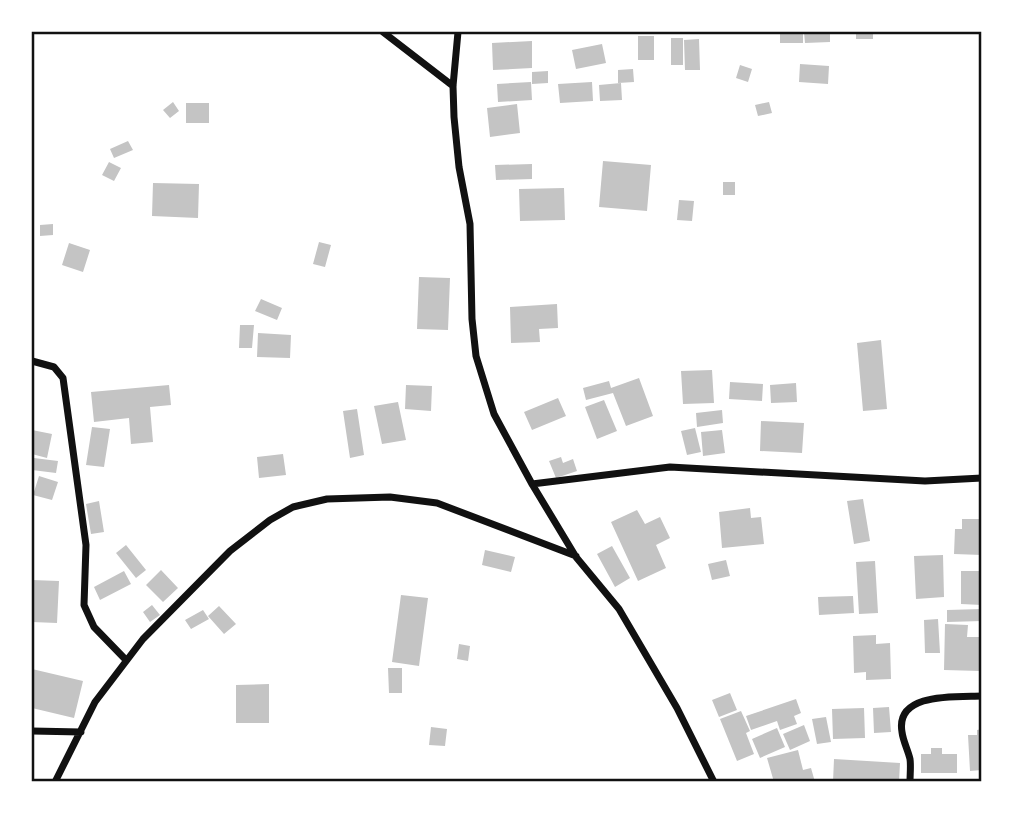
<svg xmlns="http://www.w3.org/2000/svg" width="1013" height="813" font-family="'Noto Serif',serif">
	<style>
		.building { fill: #c4c4c4 }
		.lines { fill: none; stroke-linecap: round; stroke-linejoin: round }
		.minor { stroke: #111; stroke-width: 7 }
		.neatline { fill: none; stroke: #111; stroke-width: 2.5 }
	</style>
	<rect width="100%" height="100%" fill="#fff"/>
	<path class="building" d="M780,32H803V43H780Z
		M804,32H830V42L805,43Z
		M856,32H873V39H856Z
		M638,36H654V60H638Z
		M671,38H683V65H671Z
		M699,39L700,70H685L684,40Z
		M532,41V68L493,70L492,43Z
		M602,44L606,63L576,69L572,50Z
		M800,64L829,66L828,84L799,82Z
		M740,65L752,69L748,82L736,78Z
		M633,69L634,82L618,83V70Z
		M548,71V83L532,84V72Z
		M531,82L532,100L498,102L497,84Z
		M592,82L593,101L560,103L558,84Z
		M621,83L622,100L600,101L599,85Z
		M173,102L179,111L170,118L163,110Z
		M769,102L772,113L758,116L755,105Z
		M186,103H209V123H186Z
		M517,104L520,133L490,137L487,108Z
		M128,141L133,150L114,158L110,149Z
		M603,161L651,165L647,211L599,207Z
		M109,162L121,168L114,181L102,175Z
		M532,164V179L496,180L495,165Z
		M723,182H735V195H723Z
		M153,183L199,184L198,218L152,216Z
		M564,188L565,220L520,221L519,189Z
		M679,200L694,201L692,221L677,220Z
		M53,224V235L40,236V225Z
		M319,242L331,245L325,267L313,264Z
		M69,243L90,250L83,272L62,265Z
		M419,277L450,278L448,330L417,329Z
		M261,299L282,308L277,320L255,311Z
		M557,304L558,328L539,329L540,342L511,343L510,307Z
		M240,325H254L252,348H239Z
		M258,333L291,335L290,358L257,357Z
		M881,340L887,409L863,411L857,343Z
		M712,370L714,403L683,404L681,371Z
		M639,378L653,416L626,426L613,393L586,400L583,388L609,381L611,388Z
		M730,382L763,384L762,401L729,399Z
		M796,383L797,402L771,403L770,385Z
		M169,385L171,405L150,407L153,442L131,444L129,418L94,422L91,392Z
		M406,385L432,386L431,411L405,409Z
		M558,398L566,416L532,430L524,412Z
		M604,400L617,431L597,439L585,407Z
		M398,402L406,440L382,444L374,406Z
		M357,409L364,455L350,458L343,411Z
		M722,410L723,423L697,427L696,413Z
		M761,421L804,423L802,453L760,451Z
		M92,427L110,429L104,467L86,465Z
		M695,428L701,452L687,455L681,431Z
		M32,430L52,434L47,458L32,454Z
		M722,430L725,453L703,456L701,432Z
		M283,454L286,475L259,478L257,457Z
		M561,457L563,463L573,459L577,471L556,478L549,461Z
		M34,458L58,461L56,473L32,470Z
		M39,476L58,482L52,500L33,495Z
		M863,499L870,541L854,544L847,501Z
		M99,501L104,532L91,534L86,504Z
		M750,508L751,518L761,517L764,544L722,548L719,512Z
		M637,510L645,524L660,517L670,538L656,545L666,568L638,581L611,522Z
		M962,519H982V555L954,554L955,529H962Z
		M126,545L146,570L136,578L116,553Z
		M612,546L630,578L615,587L597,554Z
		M485,550L515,557L511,572L482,565Z
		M943,555L944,597L916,599L914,556Z
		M726,560L730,576L712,580L708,564Z
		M875,561L878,613L859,614L856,562Z
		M161,570L178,588L163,602L146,585Z
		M124,571L131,584L100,600L94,587Z
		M961,571H982V605L961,604Z
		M32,580L59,581L57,623L32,622Z
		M401,595L428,598L419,666L392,662Z
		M853,596L854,613L819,615L818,597Z
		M152,605L160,615L150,622L143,612Z
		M219,606L236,624L224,634L208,616Z
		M982,609V621L947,622V610Z
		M203,610L209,619L191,629L185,620Z
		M938,619L940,653H925L924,620Z
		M945,624L968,625L967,637H981L980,671L944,670Z
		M876,635V644L890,643L891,679L866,680V672L854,673L853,636Z
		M459,644L470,646L468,661L457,659Z
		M388,668H402V693H389Z
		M32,669L83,681L74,718L32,708Z
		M269,684V723H236V685Z
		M730,693L737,710L719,717L712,700Z
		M796,699L801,713L794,716L797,724L780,730L777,721L751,730L746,716Z
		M889,707L891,732L874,733L873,708Z
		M864,708L865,738L833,739L832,709Z
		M741,711L750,731L746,733L754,754L737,761L720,719Z
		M826,717L831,742L817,744L812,719Z
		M804,725L810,741L790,750L783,734Z
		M431,727L447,729L445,746L429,745Z
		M777,728L785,747L760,758L752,739Z
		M982,729V770L970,771L968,735H977V730Z
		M931,748H942V754H957V773H921V754H931Z
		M798,750L803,770L811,768L815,782H774L767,758Z
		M834,759L900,763L899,782H833Z"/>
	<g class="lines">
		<path class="minor" d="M383,32L453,86
			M458,32L453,86L454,117L459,167L470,224L472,319L476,356L494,414L532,484L576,557L619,609L677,708L714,782
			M32,361L54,367L63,378L86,545L84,605L94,627L126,660
			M532,484L670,467L925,481L982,478
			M32,731L81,732
			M55,782L95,702L143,639L230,551L270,520L293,507L327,499L390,497L437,503L576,556
			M910,782C910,774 911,766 910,759C908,750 903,741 902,732C895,692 956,697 982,696"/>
	</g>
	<rect width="1013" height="813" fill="none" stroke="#ffffff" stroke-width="66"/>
	<rect x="33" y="33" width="947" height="747" class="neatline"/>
</svg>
